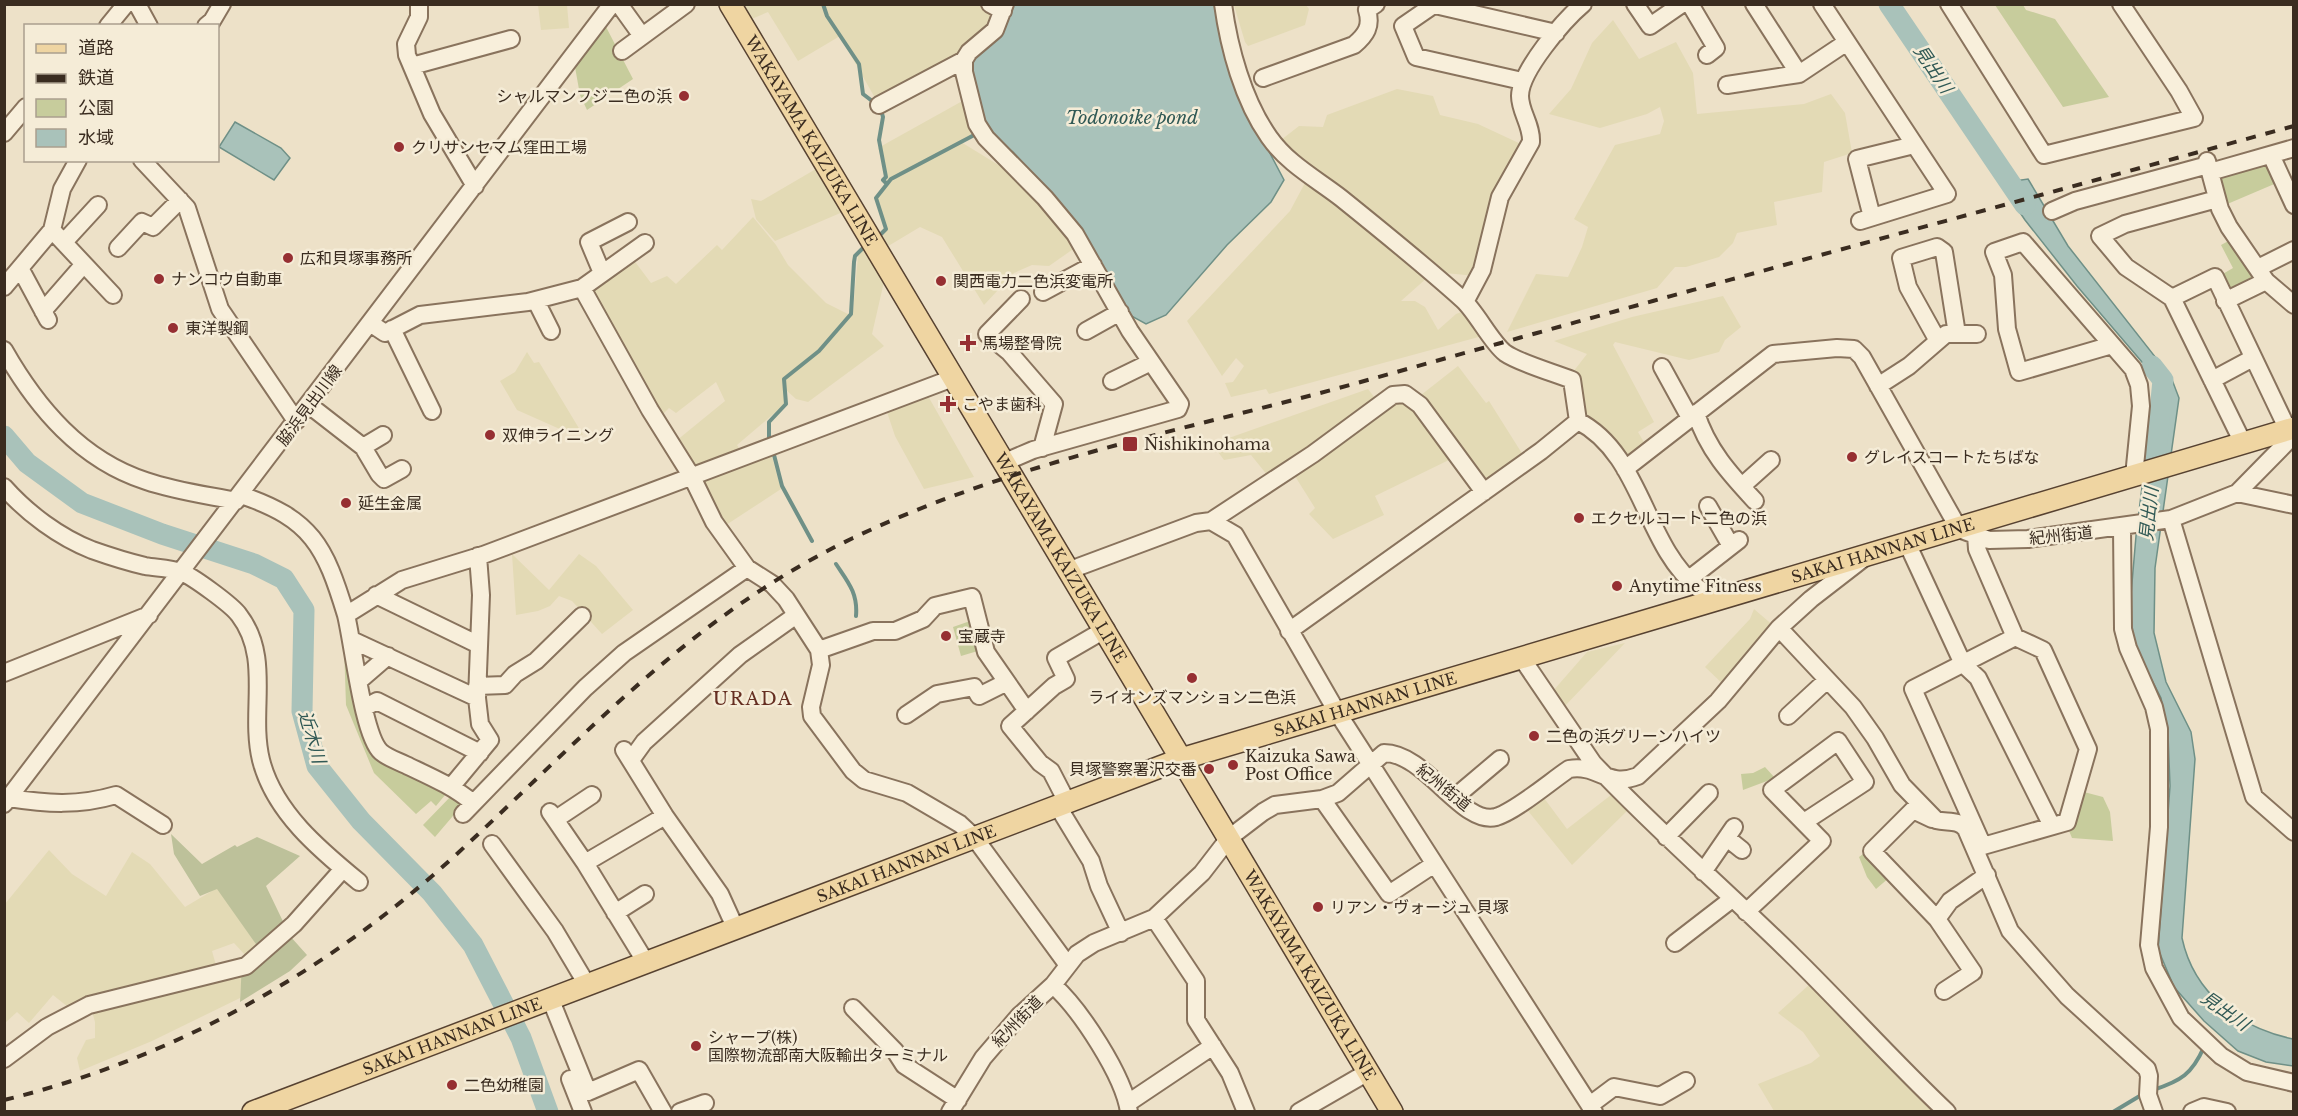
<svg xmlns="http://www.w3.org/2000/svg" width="2298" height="1116" font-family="'Libre Baskerville','Noto Sans JP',serif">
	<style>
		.farmland { fill: #e3dab5 }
		.green { fill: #c7cc9c }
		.cemetery { fill: #bdc19a }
		.water { fill: #a9c2ba; stroke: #6f9087; stroke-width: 1.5 }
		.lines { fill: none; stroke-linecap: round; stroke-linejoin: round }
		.stream { stroke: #6f9087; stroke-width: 4 }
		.river { stroke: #a9c2ba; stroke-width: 21 }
		.minor-casing { stroke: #89735d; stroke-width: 20 }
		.major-casing { stroke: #574231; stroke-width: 24 }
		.minor { stroke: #f8efdb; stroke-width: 16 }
		.major { stroke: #efd5a2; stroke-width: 21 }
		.rail { stroke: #3a2c20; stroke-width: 4; stroke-dasharray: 10 10; stroke-linecap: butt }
		.poi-dot { fill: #962f32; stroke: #f5ecd7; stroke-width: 2 }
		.labels { text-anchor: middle; stroke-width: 5; stroke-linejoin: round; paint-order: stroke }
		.poi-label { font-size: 16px; fill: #3a2c20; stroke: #f5ecd7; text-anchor: start }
		.street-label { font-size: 16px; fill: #3a2c20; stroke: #f5ecd7 }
		.water-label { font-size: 18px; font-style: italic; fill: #305955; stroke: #f5ecd7 }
		.neighbourhood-label { font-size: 18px; letter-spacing: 1.5px; fill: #652e21; stroke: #f5ecd7 }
	</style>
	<rect width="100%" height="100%" fill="#ede1c8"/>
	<path class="farmland" d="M990,4L1003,11L995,30L879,105L840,36L798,61L768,12L747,21L735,5Z
		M538,5H567L569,28L541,30Z
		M1234,5H1306L1309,9L1305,25L1248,46L1245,42Z
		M1613,20L1639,59L1676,42L1693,73L1697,114L1804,104L1831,94L1845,113L1852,153L1824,162L1822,192L1774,202L1777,225L1737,233L1733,243L1719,257L1686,267H1675L1657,288L1507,332L1536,274L1568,277L1582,247L1588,227L1574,219L1615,145L1660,134L1664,121L1660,107L1647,114L1600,128L1549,114L1571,89L1592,43Z
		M1397,89L1433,96L1440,115L1478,124L1523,145L1476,276L1445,273L1440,276L1307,172L1281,140L1299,126L1323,127L1327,115Z
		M966,99L977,132L961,142L1026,182L1079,245L1049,266L1032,265L1014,273L984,305L942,237L920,227L885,248L879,237L887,229L878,199L888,178L878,148Z
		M821,166L845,211L775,241L756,219L751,199L761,201Z
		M1306,181L1428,277L1401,301H1415L1425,307L1438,330L1456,314L1464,311L1486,335L1269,394L1266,389L1231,397L1225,383L1233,382L1244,366L1236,358L1222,376L1187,321L1290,211Z
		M753,217L776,245L788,265L826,303L850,315L853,311L858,256L865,247L886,273L872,334L884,346L808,402L796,399L786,390L785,404L737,445L741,451L698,468L692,466L676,441L725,401L716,382L676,413L669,408L660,417L589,293L633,259L651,283L667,276L676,284L717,245L722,250Z
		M1723,296L1741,327L1725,340L1719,352L1689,360L1615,342L1613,345L1654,422L1638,432L1645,444L1624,460L1582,416L1573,372L1587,354L1554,341L1632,317Z
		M527,352L534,363L539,362L583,435L562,430L517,410L500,381L515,372Z
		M1458,366L1486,403L1489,401L1523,455L1485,483L1421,395Z
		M1368,389L1378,402L1268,476L1251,455L1224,460L1212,444Z
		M928,396L974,477L924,489L895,436L887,412Z
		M1393,401H1404L1410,405L1451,459L1375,496L1384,515L1333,539L1309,514L1315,508L1293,473Z
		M771,453L781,489L723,527L697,479Z
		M512,554L549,590L579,554L596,566L633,610L602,634L572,601L559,596L550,606L538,611L516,615Z
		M1754,609L1775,627L1725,686L1705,667L1750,619Z
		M1625,643L1564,707L1553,691L1587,652Z
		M1541,794L1567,829L1611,795L1628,810L1572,865L1524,806Z
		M49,850L72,874L106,896L132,852L150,864L185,907L217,888L258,947L246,956L234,943L212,951L219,976L242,970L240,998L152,1041L80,1071L77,1058L86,1040L95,1038V1022L88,997L68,1007L53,995L29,1023L17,1012L5,1023V904Z
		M1811,983L1936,1111H1774L1758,1084L1811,1063L1820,1056L1803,1032L1778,1013Z"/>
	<path class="green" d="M1995,5H2023L2026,10L2055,19L2109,97L2063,107Z
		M605,25L633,79L587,110L580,95L575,67Z
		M2269,159L2279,182L2225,205L2216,184L2227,171Z
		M2234,238L2256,277L2228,293L2221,275L2233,268L2221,245Z
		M973,620L981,650L961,656L953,627Z
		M344,645L373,745L450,789L436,806L431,801L416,814L374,773L346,705Z
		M1765,767L1775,778L1743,790L1741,774L1753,773Z
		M2084,792L2103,797L2110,812L2113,841L2072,838L2067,826L2074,824Z
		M453,794L464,803L435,837L423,825Z
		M1866,852L1890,877L1876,889L1867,877L1859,857Z"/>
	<path class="cemetery" d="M171,834L202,864L235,845L237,847L257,837L300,856L266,886L290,936L307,955L290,971L240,1002L242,962L258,947L217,889L200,896L174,854Z"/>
	<path class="water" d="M1009,5H1215L1253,121L1284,180L1271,202L1227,245L1166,315L1146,324L1126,313L1046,189L1013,152L984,131L969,58Z
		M235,122L281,148L290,158L274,180L219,147Z
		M2028,179L2068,246L2171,377L2179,398L2155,568L2154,633L2166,682L2191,732L2195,759L2182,938C2194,994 2240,1028 2293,1039V1066L2266,1062L2238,1051L2204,1021L2174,987L2158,949L2170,786L2168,734L2161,698L2138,653L2129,618L2136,536L2147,446L2163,430L2167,402L2159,382L2077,286L2025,220L2000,183Z"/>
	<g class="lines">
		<path class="stream" d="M823,4L827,16L859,64L863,94L876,104
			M881,110L883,117L879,140L886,177L883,180L886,183
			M878,237L886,229L876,198L891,179L978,133
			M769,441V422L786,404L784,379L819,351L851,314L854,262L855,256L866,245
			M773,451L782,486L812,541
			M836,564C848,582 858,593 856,616
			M2153,1090C2181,1081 2192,1074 2204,1047
			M2113,1112L2143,1094"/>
		<path class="river" d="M1889,4L2025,205
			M2152,366L2163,380L2155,462
			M4,436L27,463L82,503L162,534L254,564L284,579L304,610L302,711L317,766L361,821L432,893L473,945L521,1038L548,1112"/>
		<defs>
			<path id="minor" d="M137,4L149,26
				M419,4V17L406,44L407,55L432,114L475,186
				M619,4L642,36
				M990,4L1003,11
				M1223,4C1229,48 1243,100 1269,137C1288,164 1315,178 1341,198C1382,231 1423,264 1463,300C1477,313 1491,342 1505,353C1519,363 1555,373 1572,380L1578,421
				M1435,4L1403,26L1416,57L1522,81
				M1635,4L1650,26L1682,4
				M1690,4L1716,48L1707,55
				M1754,4L1799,74
				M1822,4L1947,194L1860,221
				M1949,4L2044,155L2194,118L2179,91L2121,4
				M1435,5L1556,33
				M108,26L126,4
				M206,26L212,21L222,4
				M622,51L686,4
				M412,66L511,39
				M1263,78L1354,45C1366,35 1372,26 1367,10L1376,4
				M1727,85L1799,74L1847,42
				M879,105L964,60
				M4,133L26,107
				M2271,155L2294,205
				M142,160L187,208L220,309L296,421
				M2207,161L2220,209L2229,227L2266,281L2294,305
				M2210,172L2294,148
				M2052,211L2075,201L2208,165
				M1872,217L1857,159L1914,145
				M52,230L113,295
				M64,242L98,205
				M118,248L142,222L153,227L180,200
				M20,268L48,320
				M2258,268L2294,250
				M602,273L589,242L628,222
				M4,287L52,230L62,189L78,160
				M582,288L650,410L692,477L714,522L747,568L772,584L786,599L819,650L821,665L811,707L812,716L853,771L864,780L907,793L960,824L974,837L1067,964
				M1043,292L1093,265
				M2172,298L2243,443
				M1021,299L987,334L1009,352L1054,404L1042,448
				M536,301L551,331
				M2225,301L2266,281
				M1465,302L1482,270L1500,197L1531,142C1532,125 1520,112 1520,96C1520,71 1564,20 1583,4
				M43,311L84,264
				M370,323L385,333L420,315L528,302L582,288L645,243
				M392,329L432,411
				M1086,331L1120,312
				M1938,341L1908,287L1901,258L1937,247L1944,252L1957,334
				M2112,345L2019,372L2007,329L2003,275L1994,252L2023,242L2133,369L2139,385L2141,406L2134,476
				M4,350C37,408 81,460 146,481C175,491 206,495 236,501
				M1662,367L1690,418
				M2212,380L2253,358
				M1112,381L1151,362
				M1878,386L1909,366L1946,334H1977
				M309,405L363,447L379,474L384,479L402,469
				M1696,413C1707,449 1730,474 1755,501
				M363,447L383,435
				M1005,462L1033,450L1178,409L1180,404L1130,331L1075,234L1045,198L986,138L977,124L964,72V60L969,52L995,30L1005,4
				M1625,469L1773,354L1837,348L1854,349L1862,357L1959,529L1989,540L2028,539L2171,519L2237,493L2286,443L2288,430L2215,277L2172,298L2126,267L2100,236L2125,224L2217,199
				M1742,486L1771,460
				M4,487C27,513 59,537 92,550C109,556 128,562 145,566C156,568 170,568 181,572C192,576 232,605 239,615C272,658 249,711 261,760C274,812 320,850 359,882
				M2237,493L2294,505
				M241,495C312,519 325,546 346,615
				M1708,506L1731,546
				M2171,519L2254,797L2294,832
				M1211,521L1313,454L1393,395L1405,394L1420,405L1484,492
				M2122,528L2123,629L2128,648L2154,707L2159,729V827L2149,945L2154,968L2181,1018L2221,1056L2247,1072L2294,1083
				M1976,535L1977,549L2015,637
				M1907,543L1963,664L1978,678L2052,826
				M1070,570L1196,523L1211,521L1235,535L1337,712L1594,1112
				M1689,579L1739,540
				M376,595L479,645
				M1779,628L1853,707L1875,738L1902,785L1936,820C1948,823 1958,819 1966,829L2010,931L2067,996L2147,1069L2149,1076L2148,1095L2154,1112
				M1289,631L1541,451L1578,421C1642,454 1644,545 1698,588C1704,593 1715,595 1723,598
				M2015,637L2043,650L2088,749L2067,822L1983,846L1913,689Z
				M352,640L477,698
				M819,650L873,631H895L923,619L935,606L972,597L986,652L1027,711
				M1521,657L1593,763C1657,831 1727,891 1793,956C1845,1007 1894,1062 1947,1112
				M4,673L149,615
				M359,681L388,656
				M477,686L505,685L515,674L536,661L582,616
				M364,708L377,701L480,753
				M906,715L937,694L974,687L979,696L1007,682
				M1788,716L1827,680
				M624,750L665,816L720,894L735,927
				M631,760L644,742L740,655L795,616
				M451,787L490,740L480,724L477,698L481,595L478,556
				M1455,797L1500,759
				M9,798C47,804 79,806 116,795L163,825
				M1322,799L1389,894L1433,865
				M1067,802L1051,771L1040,763L1010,726L1054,686L1066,679L1056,658L1106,629
				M473,803C453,786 429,776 406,765C398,761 388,758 381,752C363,736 353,643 346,615L402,580L483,555L953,378
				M4,804L612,4
				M1057,805L1091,861L1099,886L1121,933
				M550,812L585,863L645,961
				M463,814L585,688L624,653L747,568
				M556,819L592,795
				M1932,819L1913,810L1872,851L1937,919L1973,972L1944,991
				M1666,837L1709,793
				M1727,838L1742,850
				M492,844L555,931L586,983
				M585,863L665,816
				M1703,872L1734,827
				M1746,912L1822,841L1772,790L1838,741L1865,782L1804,822
				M615,913L645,894
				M1154,918L1196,981V1020L1230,1073L1246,1112
				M1937,919L1950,901L1987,875
				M1675,943L1732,899
				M1053,985C1080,1009 1124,1076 1129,1112
				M550,998L588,1092L639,1070L663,1112
				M853,1008L895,1051L904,1065L958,1100
				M4,1059L47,1027L89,1005L246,966L294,924L343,869
				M570,1079L583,1112
				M1128,1103L1213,1046
				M1590,1105L1614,1087L1660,1096L1686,1081
				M680,1112L705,1103
				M950,1112L983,1058L1019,1016L1053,985L1077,954L1094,943L1154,918L1202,873L1229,838L1263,812L1275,805L1322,799L1338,793L1384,753C1426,753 1462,826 1496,817C1516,811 1551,781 1569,769C1599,764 1606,788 1638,776L1718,701L1779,628L1811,599L1864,558
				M1299,1112L1368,1072
				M2192,1112L2204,1107L2227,1112"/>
			<g id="major">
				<path id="s1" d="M730,4L1392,1112"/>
				<path id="s2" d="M253,1112L1181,759L2294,428"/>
			</g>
		</defs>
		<use href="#minor" class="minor-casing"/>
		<use href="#major" class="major-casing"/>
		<use href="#minor" class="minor"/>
		<use href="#major" class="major"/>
		<path class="rail" d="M4,1100C169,1060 322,975 448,862C580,742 688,617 853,538C1012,462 1181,431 1350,385C1664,297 1979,212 2294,126"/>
	</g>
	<g class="poi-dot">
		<circle cx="684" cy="96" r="6"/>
		<circle cx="399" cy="147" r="6"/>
		<circle cx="288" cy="258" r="6"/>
		<circle cx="159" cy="279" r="6"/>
		<circle cx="941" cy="281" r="6"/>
		<circle cx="173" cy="328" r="6"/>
		<path d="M965 334h6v6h6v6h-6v6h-6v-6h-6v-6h6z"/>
		<path d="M945 395h6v6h6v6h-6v6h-6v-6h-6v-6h6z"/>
		<circle cx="490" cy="435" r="6"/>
		<rect x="1122" y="436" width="16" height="16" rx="3"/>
		<circle cx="1852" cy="457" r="6"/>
		<circle cx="346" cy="503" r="6"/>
		<circle cx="1579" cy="518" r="6"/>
		<circle cx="1617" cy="586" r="6"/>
		<circle cx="946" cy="636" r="6"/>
		<circle cx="1192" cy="678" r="6"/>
		<circle cx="1534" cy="736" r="6"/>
		<circle cx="1233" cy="765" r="6"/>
		<circle cx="1209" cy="769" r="6"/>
		<circle cx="1318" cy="907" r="6"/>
		<circle cx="696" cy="1046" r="6"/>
		<circle cx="452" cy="1085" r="6"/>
	</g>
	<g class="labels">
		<g class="poi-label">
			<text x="672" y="102" text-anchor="end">シャルマンフジ二色の浜</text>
			<text x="411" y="153">クリサンセマム窪田工場</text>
			<text x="300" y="264">広和貝塚事務所</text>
			<text x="171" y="285">ナンコウ自動車</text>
			<text x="953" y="287">関西電力二色浜変電所</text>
			<text x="185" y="334">東洋製鋼</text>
			<text x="982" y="349">馬場整骨院</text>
			<text x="962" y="410">こやま歯科</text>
			<text x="502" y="441">双伸ライニング</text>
			<text x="1144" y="450">Nishikinohama</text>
			<text x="1864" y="463">グレイスコートたちばな</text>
			<text x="358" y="509">延生金属</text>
			<text x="1591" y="524">エクセルコート二色の浜</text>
			<text x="1629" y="592">Anytime Fitness</text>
			<text x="958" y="642">宝蔵寺</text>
			<text x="1192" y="703" text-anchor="middle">ライオンズマンション二色浜</text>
			<text x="1546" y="742">二色の浜グリーンハイツ</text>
			<text x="1245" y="762">Kaizuka Sawa<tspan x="1245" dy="18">Post Office</tspan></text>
			<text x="1197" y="775" text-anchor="end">貝塚警察署沢交番</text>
			<text x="1330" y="913">リアン・ヴォージュ 貝塚</text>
			<text x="708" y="1043">シャープ(株)<tspan x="708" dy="18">国際物流部南大阪輸出ターミナル</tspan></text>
			<text x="464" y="1091">二色幼稚園</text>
		</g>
		<g class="street-label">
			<text dy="6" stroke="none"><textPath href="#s1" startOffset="159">WAKAYAMA KAIZUKA LINE</textPath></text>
			<text transform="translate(309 405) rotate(-53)" y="6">脇浜見出川線</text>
			<text transform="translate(2061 535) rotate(-6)" y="6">紀州街道</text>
			<text dy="6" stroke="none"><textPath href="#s2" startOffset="1725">SAKAI HANNAN LINE</textPath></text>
			<text dy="6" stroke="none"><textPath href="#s1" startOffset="645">WAKAYAMA KAIZUKA LINE</textPath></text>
			<text dy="6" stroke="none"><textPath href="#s2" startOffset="1185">SAKAI HANNAN LINE</textPath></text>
			<text transform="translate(1444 787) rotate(39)" y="6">紀州街道</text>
			<text dy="6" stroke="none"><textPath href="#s2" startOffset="699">SAKAI HANNAN LINE</textPath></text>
			<text dy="6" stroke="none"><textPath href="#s1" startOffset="1131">WAKAYAMA KAIZUKA LINE</textPath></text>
			<text transform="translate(1017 1021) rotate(-46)" y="6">紀州街道</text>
			<text dy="6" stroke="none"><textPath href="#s2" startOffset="213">SAKAI HANNAN LINE</textPath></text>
		</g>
		<g class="water-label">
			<text transform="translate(1933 69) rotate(56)" y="6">見出川</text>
			<text x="1132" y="124">Todonoike pond</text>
			<text transform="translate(2149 514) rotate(-84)" y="6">見出川</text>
			<text transform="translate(312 737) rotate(74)" y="6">近木川</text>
			<text transform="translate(2225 1011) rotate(35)" y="6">見出川</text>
		</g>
		<g class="neighbourhood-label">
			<text x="753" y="705">URADA</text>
		</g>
	</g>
	<rect width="2298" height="1116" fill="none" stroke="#3a2c20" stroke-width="12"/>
	<rect x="24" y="24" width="195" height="138" fill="#f5ecd7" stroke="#aa9f8e" stroke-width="1.5"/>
	<rect x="36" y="44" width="30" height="9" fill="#efd5a2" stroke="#aa9f8e" stroke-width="1.5"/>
	<text x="78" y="54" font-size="18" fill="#3a2c20">道路</text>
	<rect x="36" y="74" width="30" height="9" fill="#3a2c20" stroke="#aa9f8e" stroke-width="1.5"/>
	<text x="78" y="84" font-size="18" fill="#3a2c20">鉄道</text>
	<rect x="36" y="99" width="30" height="18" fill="#c7cc9c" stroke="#aa9f8e" stroke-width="1.5"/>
	<text x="78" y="114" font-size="18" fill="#3a2c20">公園</text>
	<rect x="36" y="129" width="30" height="18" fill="#a9c2ba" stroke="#aa9f8e" stroke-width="1.5"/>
	<text x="78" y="144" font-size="18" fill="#3a2c20">水域</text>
</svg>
